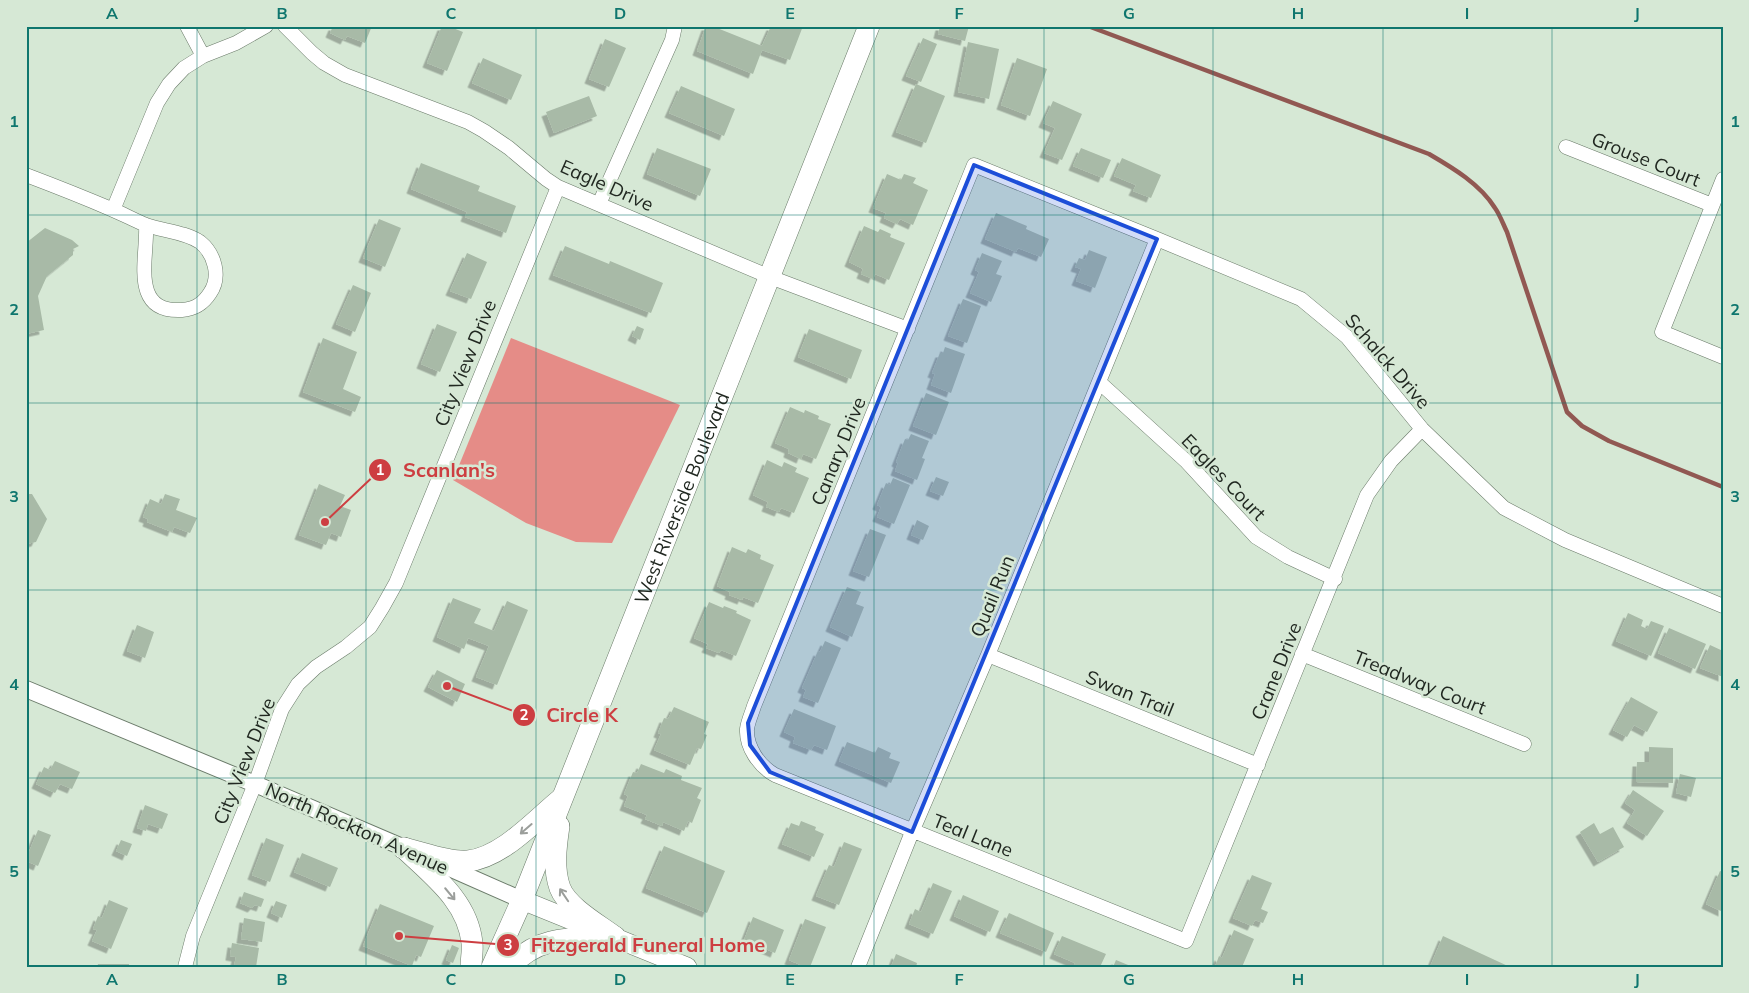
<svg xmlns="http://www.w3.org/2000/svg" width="1749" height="993" font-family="Mulish,sans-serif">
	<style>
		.forest { fill: #e58c87 }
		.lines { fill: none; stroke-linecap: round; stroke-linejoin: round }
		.stream { stroke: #915852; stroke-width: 4.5 }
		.building { fill: #a8baa7; filter: url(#shadow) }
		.minor-casing { stroke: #6a7a69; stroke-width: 15 }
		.tertiary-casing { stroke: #6a7a69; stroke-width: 18 }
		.secondary-casing { stroke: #6a7a69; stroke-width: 20 }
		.primary-casing { stroke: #6a7a69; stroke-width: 22 }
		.minor { stroke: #fff; stroke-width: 14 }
		.tertiary { stroke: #fff; stroke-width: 16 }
		.secondary { stroke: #fff; stroke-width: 19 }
		.primary { stroke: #fff; stroke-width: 21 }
		.oneway { stroke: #9b9e9b }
		.marked { fill: #1d4ed8; fill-opacity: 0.2; stroke: #1d4ed8; stroke-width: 4; stroke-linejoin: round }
		.grid { fill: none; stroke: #0f766e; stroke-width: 1; stroke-opacity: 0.55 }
		.labels { text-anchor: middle; stroke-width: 5; stroke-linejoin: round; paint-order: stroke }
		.street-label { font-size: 19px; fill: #212821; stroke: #d6e8d5 }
		.leader { fill: none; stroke: #cd3e41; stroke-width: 2 }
		.callout-dot { fill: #cd3e41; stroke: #d6e8d5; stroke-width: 2 }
		.mark-label { font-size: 15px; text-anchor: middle; font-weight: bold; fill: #fff }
		.callout-label { font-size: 20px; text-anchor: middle; font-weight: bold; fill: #cd3e41; stroke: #d6e8d5; stroke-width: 5; stroke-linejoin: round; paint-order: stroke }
		.neatline { fill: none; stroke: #0f766e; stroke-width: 2 }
		.grid-label { font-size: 16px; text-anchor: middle; font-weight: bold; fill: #0f766e }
	</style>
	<defs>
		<filter id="shadow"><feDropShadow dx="-4.5" dy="4.5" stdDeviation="0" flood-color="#0004"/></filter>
	</defs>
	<rect width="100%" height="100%" fill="#d6e8d5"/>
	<path class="forest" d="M511,338L680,405L612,543L576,542L526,523L453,480Z"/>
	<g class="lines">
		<path class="stream" d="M1088,26L1429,154C1453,168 1480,184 1495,208C1500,215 1503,224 1507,232L1567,412L1582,426L1609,441L1723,487"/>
	</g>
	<path class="building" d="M333,26H372L365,43L347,36L345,40L330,33Z
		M442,26H448L463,32L447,71L427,63Z
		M706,26H712L762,46L771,26H803L790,60L762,50L753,74L697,51Z
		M940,26H969L965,41L938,34Z
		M923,38L937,44L921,82L906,76Z
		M605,39L626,48L609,87L589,79Z
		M968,42L999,49L989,99L958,92Z
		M483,58L522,75L511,100L472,83Z
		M1017,58L1047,69L1030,116L1001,105Z
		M916,84L945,96L926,143L896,132Z
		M681,86L735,109L724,136L669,113Z
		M589,96L597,116L554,133L546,112Z
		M1053,101L1082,114L1062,160L1044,153L1055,128L1043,123Z
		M657,148L711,169L700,196L647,174Z
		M1081,148L1111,160L1103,178L1073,166Z
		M1122,158L1161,175L1151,198L1133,191L1136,185L1114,176Z
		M421,163L480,186L478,191L516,206L506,233L465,217L467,212L411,189Z
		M887,174L901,180L904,174L916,178L913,183L928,190L913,225L900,219L897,224L884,218L886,213L873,208Z
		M996,213L1027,226L1026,229L1049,239L1041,257L1018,248L1016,252L985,239Z
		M379,219L401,228L385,267L363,258Z
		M864,226L878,232L880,229L891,234L890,237L905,243L889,280L875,274L873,279L861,274L863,269L849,262Z
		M45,228L72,240L79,246L73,249V255L47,276L38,296L44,330L26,334V243Z
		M565,246L609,264L610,261L663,283L651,313L553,275Z
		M1089,250L1107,257L1095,288L1076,281L1081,269L1075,267L1079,258L1085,260Z
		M467,253L487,262L471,299L450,291Z
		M982,253L1002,261L996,274L1002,276L991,302L970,293L979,272L975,270Z
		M353,285L371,293L355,332L336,324Z
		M963,299L981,306L967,343L948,336Z
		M437,324L457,332L440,372L421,364Z
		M637,326L644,329L640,340L632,336Z
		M809,329L862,350L851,379L798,357Z
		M323,338L357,352L343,389L361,397L355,412L303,392Z
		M945,347L965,354L951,393L931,385L935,374L932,373L940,353H943Z
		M926,393L949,402L936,435L913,426Z
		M790,407L804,413L805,410L819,416L818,419L831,424L816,459L803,454L801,459L788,453L789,449L775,443Z
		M911,434L929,441L922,458L925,459L917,480L895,471L898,463L896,462L905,439L908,440Z
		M767,460L782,467L784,462L797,468L795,472L809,478L794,513L781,508L779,512L766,507L768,502L753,495Z
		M936,477L949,482L943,496L930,491Z
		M893,478L910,485L894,524L877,517L881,507L877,505L886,483L890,485Z
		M319,484L345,495L340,506L351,510L341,537L331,533L326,545L299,535Z
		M26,494H32L47,519L36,542L26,544Z
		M165,494L180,499L176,510L197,518L190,533L174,527L172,532L147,522L148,519L143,517L150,499L161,504Z
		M917,520L929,526L923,540L911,535Z
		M870,529L886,535L869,577L853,571Z
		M732,547L746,553L748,549L761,555L760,559L774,565L758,603L743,597L742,600L729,595L730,592L717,586Z
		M847,587L861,592L856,604L864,607L852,637L830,627Z
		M453,598L481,609L474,623L494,631L507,601L528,610L497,685L476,677L489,646L468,638L464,649L437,637Z
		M709,602L723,608L724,606L737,611L736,613L751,620L736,656L721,650L719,653L706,648L708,644L694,638Z
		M1628,613L1643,620L1641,626L1647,629L1651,621L1664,626L1651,656L1616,641Z
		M137,625L154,632L145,658L127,651Z
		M1669,628L1706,644L1695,669L1658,653Z
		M825,641L841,648L818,703L803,697L806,690L802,688L818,651L820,652Z
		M1710,645L1723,651V677L1700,668Z
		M437,670L465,684L457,702L428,687Z
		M1631,697L1658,712L1647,732L1634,725L1627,737L1613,730Z
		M674,707L709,722L704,734L707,735L701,749L697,748L690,765L654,750L661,734L658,733L664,718L668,719Z
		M794,709L836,726L827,750L814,745L811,750L793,743L795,737L784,732Z
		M847,742L875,753L878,747L891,753L889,758L900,762L891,783L839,761Z
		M1649,747L1673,748V783L1636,782L1637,762H1649Z
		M55,761L80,772L72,789L60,784L55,793L36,784L44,767L50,770Z
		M641,764L664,773L666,769L682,776L681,780L702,788L697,798L701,800L692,823L688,821L684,831L663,822L662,826L645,819L647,815L624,806L628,796L624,794L633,772L637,773Z
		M1680,774L1696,778L1691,797L1676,793Z
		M1633,790L1664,811L1647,836L1627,823L1635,810L1625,803Z
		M145,805L168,814L162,829L148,824L146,831L137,828Z
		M801,821L816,827L815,830L824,834L814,857L782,844L791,823L799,826Z
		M1594,823L1600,834L1613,827L1624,847L1598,862L1580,832Z
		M38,830L51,835L38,866L26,861V859Z
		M266,838L284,845L270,882L252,875Z
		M121,840L132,844L127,856L116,851Z
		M844,842L862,849L839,905L816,896L829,865L834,867Z
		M664,846L725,871L707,913L646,888Z
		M302,853L338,868L330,887L294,872Z
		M1720,871L1723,872V912L1706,904Z
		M1252,875L1272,883L1261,909L1268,912L1263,923L1255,920L1252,926L1233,918Z
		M933,883L952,891L933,934L909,924L915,909L921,912Z
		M244,892L264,899L261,907L255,905L252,908L240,903Z
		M963,895L999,911L990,932L954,916Z
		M109,900L128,908L111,949L92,941L97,930L93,929L98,916L102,918Z
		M276,901L287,905L282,918L271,913Z
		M380,904L434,926L421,957L416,955L412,966L363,946Z
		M1009,913L1054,933L1046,952L1000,933Z
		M753,917L784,930L775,953L744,940Z
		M244,918L265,922L262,942L241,939Z
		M805,919L826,927L810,967H805L789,960Z
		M1234,930L1254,939L1242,967H1215L1219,956L1222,958Z
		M1062,936L1106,954L1100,967H1073L1075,963L1054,954Z
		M1443,936L1510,967H1430Z
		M232,943L259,948L256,967L234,966L236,957L230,956Z
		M452,945L459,948L453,963L446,960Z
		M896,954L917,963L916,967H891Z
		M1116,960L1133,967H1113Z
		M98,964H129V967H97Z"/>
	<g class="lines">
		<defs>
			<path id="minor" d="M187,26L203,56
				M285,26L312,53L324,63L345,75L468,122L484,131L509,148L546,179L558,187L770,277L908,329
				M1566,147L1712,205
				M26,175C55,186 83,197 111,209C123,214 134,220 146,225C163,231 185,232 200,242C215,254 221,277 210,293C203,304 195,309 182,310C129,313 148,257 146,225
				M1723,179L1662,332L1723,357
				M599,204L672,40L675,26
				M113,210L157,103L169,84L184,68L203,56L236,43L266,26
				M1099,382L1186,461L1256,537L1288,557L1335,579
				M1422,429L1391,461L1367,495L1186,941L775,775C759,766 746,747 747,729C748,721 752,713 754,706L974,165L1157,239L1301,299L1347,337L1422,429L1504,508L1565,540L1723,606
				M1302,654L1524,744
				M988,655L1258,765
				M185,967L193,936L255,784L282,709L298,684L316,667L346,647L370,627L382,608L396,583L558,187
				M858,967L912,832L988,655L1157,239"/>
			<path id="tertiary" d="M26,689L255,784L414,852
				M438,863L522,900"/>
			<path id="secondary" d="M522,900L687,967"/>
			<g id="primary">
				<path d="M559,826C556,846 553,869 560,888C567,907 599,925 615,937"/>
				<path d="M403,848C422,852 449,863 468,861C503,857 535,820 561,799"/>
				<path d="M404,848C432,875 468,901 472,943C473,951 471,959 471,967"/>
				<path id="s1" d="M492,967L522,900L869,26"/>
				<path d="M510,967C538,934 576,939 615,937"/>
			</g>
		</defs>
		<use href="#minor" class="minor-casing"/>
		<use href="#tertiary" class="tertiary-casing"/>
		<use href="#secondary" class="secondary-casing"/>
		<use href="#primary" class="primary-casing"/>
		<use href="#minor" class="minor"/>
		<use href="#tertiary" class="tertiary"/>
		<use href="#secondary" class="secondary"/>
		<use href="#primary" class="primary"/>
	</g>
	<defs><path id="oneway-shaft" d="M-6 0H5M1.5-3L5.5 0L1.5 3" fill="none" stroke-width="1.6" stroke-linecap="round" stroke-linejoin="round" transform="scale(1.25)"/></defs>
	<g class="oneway">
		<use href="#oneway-shaft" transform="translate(526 829) rotate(139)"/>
		<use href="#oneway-shaft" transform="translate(450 894) rotate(50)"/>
		<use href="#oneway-shaft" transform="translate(564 895) rotate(-124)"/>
	</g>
	<path class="marked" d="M974,165L1157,239L912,832L770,772L750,745L748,723Z"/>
	<path class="grid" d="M197,26V967M366,26V967M536,26V967M705,26V967M874,26V967M1044,26V967M1213,26V967M1383,26V967M1552,26V967M26,215H1723M26,403H1723M26,590H1723M26,778H1723"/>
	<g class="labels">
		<g class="street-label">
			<text transform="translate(1646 159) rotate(22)" y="7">Grouse Court</text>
			<text transform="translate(607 185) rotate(24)" y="7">Eagle Drive</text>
			<text transform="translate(1388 361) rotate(49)" y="7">Schalck Drive</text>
			<text transform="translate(465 363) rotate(-68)" y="7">City View Drive</text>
			<text transform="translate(838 451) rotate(-68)" y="7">Canary Drive</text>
			<text transform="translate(1224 477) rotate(46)" y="7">Eagles Court</text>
			<text dy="7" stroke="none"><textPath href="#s1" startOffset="506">West Riverside Boulevard</textPath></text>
			<text transform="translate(992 596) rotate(-68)" y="7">Quail Run</text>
			<text transform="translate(1276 671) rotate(-68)" y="7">Crane Drive</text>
			<text transform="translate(1420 682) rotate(22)" y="7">Treadway Court</text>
			<text transform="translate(1130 693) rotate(22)" y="7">Swan Trail</text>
			<text transform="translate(244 761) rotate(-68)" y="7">City View Drive</text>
			<text transform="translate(357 828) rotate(24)" y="7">North Rockton Avenue</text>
			<text transform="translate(973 835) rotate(22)" y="7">Teal Lane</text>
		</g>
	</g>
	<path class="leader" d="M325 522L380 470M447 686L524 715M399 936L508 945"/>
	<g class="callout-dot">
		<circle cx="325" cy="522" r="5"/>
		<circle cx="447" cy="686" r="5"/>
		<circle cx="399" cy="936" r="5"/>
		<circle cx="380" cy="470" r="12"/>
		<circle cx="524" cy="715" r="12"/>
		<circle cx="508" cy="945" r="12"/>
	</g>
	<g class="mark-label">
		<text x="380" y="475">1</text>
		<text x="524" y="720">2</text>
		<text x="508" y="950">3</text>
	</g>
	<g class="callout-label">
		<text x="449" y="477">Scanlan's</text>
		<text x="582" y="722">Circle K</text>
		<text x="648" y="952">Fitzgerald Funeral Home</text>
	</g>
	<rect width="1749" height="993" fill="none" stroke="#d6e8d5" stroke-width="55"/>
	<rect x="28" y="28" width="1694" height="938" class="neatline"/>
	<g class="grid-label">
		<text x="112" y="19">A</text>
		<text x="282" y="19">B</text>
		<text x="451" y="19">C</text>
		<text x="620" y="19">D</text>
		<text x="790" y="19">E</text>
		<text x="959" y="19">F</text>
		<text x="1129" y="19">G</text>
		<text x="1298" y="19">H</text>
		<text x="1467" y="19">I</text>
		<text x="1637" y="19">J</text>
		<text x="14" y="127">1</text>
		<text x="1735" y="127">1</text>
		<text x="14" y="315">2</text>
		<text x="1735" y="315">2</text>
		<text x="14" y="502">3</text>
		<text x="1735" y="502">3</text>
		<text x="14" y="690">4</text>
		<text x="1735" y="690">4</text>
		<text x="14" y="877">5</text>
		<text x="1735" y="877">5</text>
		<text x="112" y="985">A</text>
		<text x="282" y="985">B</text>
		<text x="451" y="985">C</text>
		<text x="620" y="985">D</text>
		<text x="790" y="985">E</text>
		<text x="959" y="985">F</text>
		<text x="1129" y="985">G</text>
		<text x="1298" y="985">H</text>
		<text x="1467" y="985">I</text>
		<text x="1637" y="985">J</text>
	</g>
</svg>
